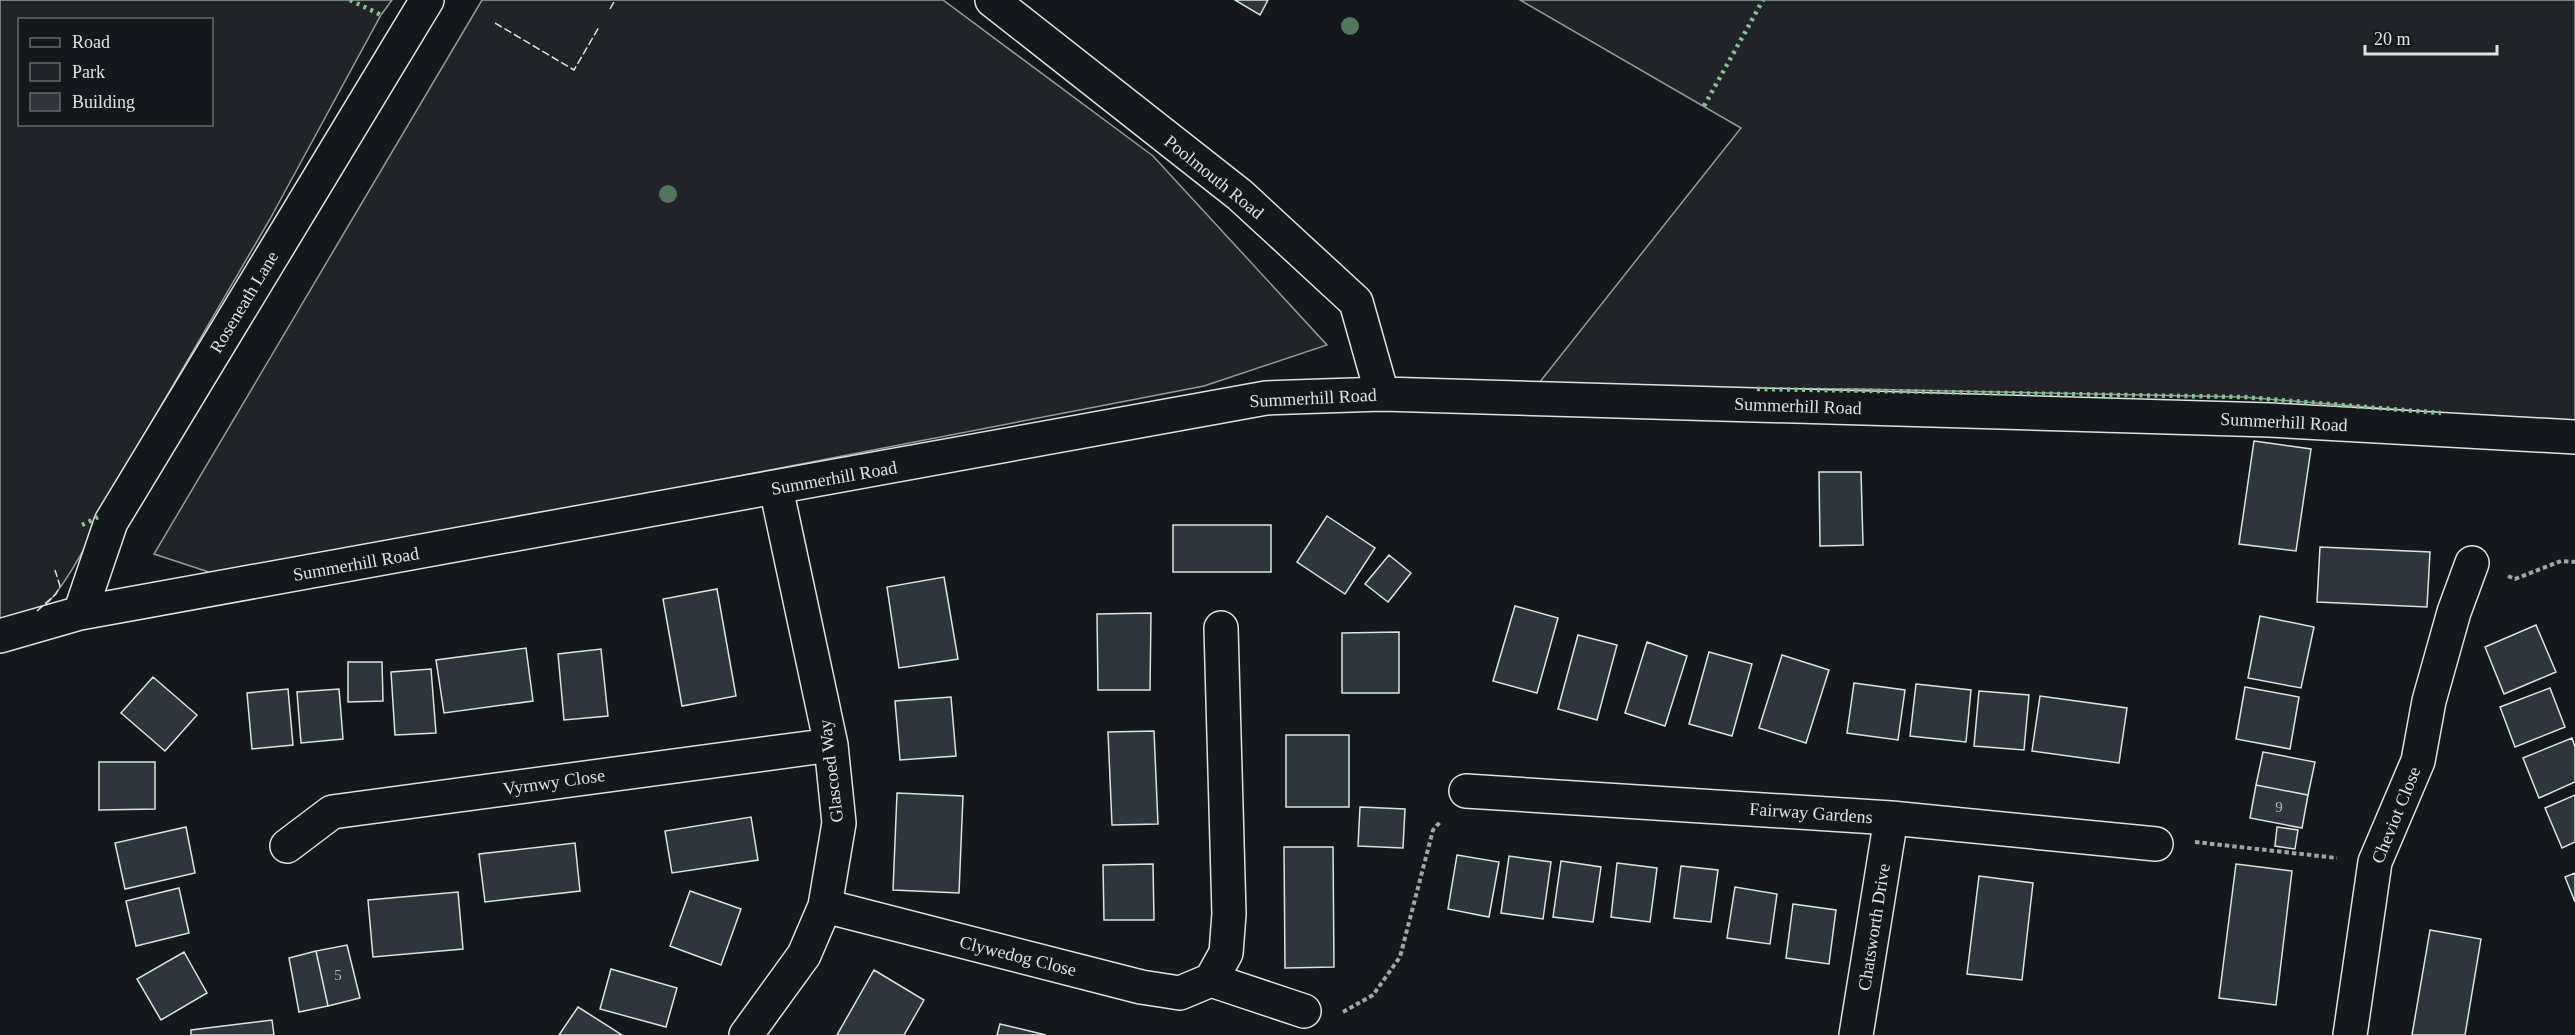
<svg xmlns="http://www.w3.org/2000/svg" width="2575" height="1035" font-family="Georgia,serif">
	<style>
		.green { fill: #202428; stroke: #939e99; stroke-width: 1.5; fill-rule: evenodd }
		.building { fill: #2c363c; stroke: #d8e6dc; stroke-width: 1.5 }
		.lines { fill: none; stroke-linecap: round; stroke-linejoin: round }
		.minor-casing { stroke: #d8e6dc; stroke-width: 36 }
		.path { stroke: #9da8a2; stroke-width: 4; stroke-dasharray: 4.5 3; stroke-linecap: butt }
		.minor { stroke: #14181c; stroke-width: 33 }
		.hedge { stroke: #8ac095; stroke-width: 4.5; stroke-dasharray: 3 4.5; stroke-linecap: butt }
		.fence { stroke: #d8e6dc; stroke-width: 1.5; stroke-dasharray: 8 3; stroke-linecap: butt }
		.tree { fill: #55745f }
		.labels { text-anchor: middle; stroke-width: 4.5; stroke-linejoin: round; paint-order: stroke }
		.number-label { font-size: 15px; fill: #adbab4 }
		.street-label { font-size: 18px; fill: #d8e6dc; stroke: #14181c }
	</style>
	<rect width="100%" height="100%" fill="#14181c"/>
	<path class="green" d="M0,0H392L381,15L270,219L116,483C104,512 61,603 32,615C22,618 10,620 0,622ZM20,20H212V124H20Z
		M482,0H943L1153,156L1327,345L1204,386L221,576L154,554Z
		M1520,0H2575V424L2243,397L1857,389L1535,388L1741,128Z"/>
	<path class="building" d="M1235,0H1268L1260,15Z
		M2254,441L2311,449L2296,551L2239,544Z
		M1819,472H1861L1863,545L1820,546Z
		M1327,516L1375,548L1345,594L1297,562Z
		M1173,525H1271V572H1173Z
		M2320,547L2430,552L2427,607L2317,602Z
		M1389,555L1411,573L1388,602L1365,584Z
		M944,577L958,659L899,668L887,587Z
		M717,589L736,696L682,706L663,599Z
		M1515,606L1558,618L1537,693L1493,681Z
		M1151,613L1150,690H1098L1097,614Z
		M2260,616L2314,627L2301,688L2248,678Z
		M2536,625L2556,672L2504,694L2485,647Z
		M1399,632V693H1342V633Z
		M1578,635L1617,645L1597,720L1558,709Z
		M1647,642L1687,656L1665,726L1625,713Z
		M526,648L533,701L444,713L436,660Z
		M601,649L608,716L564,720L558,654Z
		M1709,652L1752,664L1732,736L1689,724Z
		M1782,655L1829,670L1806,743L1759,728Z
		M348,662H382L383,701L348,702Z
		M431,669L436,733L395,735L391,672Z
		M153,677L197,715L165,751L121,713Z
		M1854,683L1905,690L1898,740L1847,733Z
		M1916,684L1971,690L1966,742L1910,736Z
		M2245,687L2299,697L2290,749L2236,739Z
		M2550,688L2565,727L2515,747L2500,707Z
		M288,689L293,745L252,749L247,693Z
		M339,689L343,739L301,743L297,692Z
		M1979,691L2029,695L2024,750L1974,746Z
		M2040,696L2127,708L2119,763L2032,751Z
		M951,697L956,756L900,760L895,701Z
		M1154,731L1158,824L1112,825L1108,732Z
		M1286,735H1349V807H1286Z
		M2572,738L2575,747V782L2539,798L2523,758Z
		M2263,752L2315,762L2308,795L2256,785Z
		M99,762H155V809L99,810Z
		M2256,785L2308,795L2302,828L2250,818Z
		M897,793L963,796L959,893L893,890Z
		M2575,795V842L2562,848L2545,808Z
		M1360,807L1405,809L1403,848L1358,846Z
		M751,817L758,860L672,873L665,831Z
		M186,827L195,873L125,889L115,843Z
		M2277,827L2298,830L2295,849L2275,846Z
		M575,843L580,891L485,902L479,854Z
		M1284,847H1333L1334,967L1285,968Z
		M1457,855L1499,862L1489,917L1448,909Z
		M1509,856L1551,862L1543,919L1501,913Z
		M1561,861L1601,867L1593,922L1553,917Z
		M1617,863L1657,868L1650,922L1611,917Z
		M1153,864L1154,920H1104L1103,865Z
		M2236,864L2292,871L2276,1005L2219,998Z
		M1681,866L1718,870L1711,922L1674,918Z
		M2575,873V902L2565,877Z
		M1979,876L2033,883L2022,980L1967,974Z
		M1735,887L1777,894L1770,944L1727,938Z
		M179,888L189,933L136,946L126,901Z
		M690,891L741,909L721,965L670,946Z
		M458,892L463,949L373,957L368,900Z
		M1793,904L1836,910L1829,964L1786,958Z
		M2430,930L2481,939L2465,1035H2412Z
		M347,945L360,998L328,1006L316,951Z
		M316,951L328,1006L299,1012L289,958Z
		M184,952L207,993L161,1020L137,979Z
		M611,969L677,988L666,1027L600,1009Z
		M874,970L924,1000L904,1035H837Z
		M578,1007L622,1035H559Z
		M272,1020L274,1035H191V1030Z
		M1000,1024L1046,1035H997Z"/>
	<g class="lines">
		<defs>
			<path id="minor" d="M992,0L1240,195L1356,302L1382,394
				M80,613L111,522L427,0
				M0,636L80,613L1266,398L1382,394L2270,420L2575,437
				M1466,791L1891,818L2156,844
				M287,846L332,812L831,745
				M825,906L1141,987L1180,993L1211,980L1226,953L1229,914L1221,628
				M1211,980L1304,1011
				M746,1035L804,955L825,906L839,823L831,745L776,488
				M1856,1035L1891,818
				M2350,1035L2375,862L2418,761L2429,701L2454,612L2472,563"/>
		</defs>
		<use href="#minor" class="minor-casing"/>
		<path class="path" d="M2508,576L2515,579L2561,561L2575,562
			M2195,842L2337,858
			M1343,1012L1373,995L1400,957L1433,830L1441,821"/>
		<use href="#minor" class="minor"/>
		<path class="hedge" d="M350,0L381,15
			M1704,106L1763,0
			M1757,389L2243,397L2441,413
			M82,525L98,517"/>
		<path class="fence" d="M610,9L615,0
			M495,23L574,70L599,27
			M37,611L56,594L60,586L55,570"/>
	</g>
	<g class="tree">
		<circle cx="1350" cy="26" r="9"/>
		<circle cx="668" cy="194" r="9"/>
	</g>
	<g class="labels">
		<g class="number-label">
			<text x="2279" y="812">9</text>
			<text x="338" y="980">5</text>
		</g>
		<g class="street-label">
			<text transform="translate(1214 177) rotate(39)" y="6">Poolmouth Road</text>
			<text transform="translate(244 302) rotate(-59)" y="6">Roseneath Lane</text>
			<text transform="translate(1313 398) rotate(-3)" y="6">Summerhill Road</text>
			<text transform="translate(1798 406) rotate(2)" y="6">Summerhill Road</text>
			<text transform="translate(2284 422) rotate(3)" y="6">Summerhill Road</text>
			<text transform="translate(834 478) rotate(-10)" y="6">Summerhill Road</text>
			<text transform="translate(356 564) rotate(-10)" y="6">Summerhill Road</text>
			<text transform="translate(831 771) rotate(-97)" y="6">Glascoed Way</text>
			<text transform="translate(554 782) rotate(-8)" y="6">Vyrnwy Close</text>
			<text transform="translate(1811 813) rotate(4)" y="6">Fairway Gardens</text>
			<text transform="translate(2396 815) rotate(-68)" y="6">Cheviot Close</text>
			<text transform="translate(1874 927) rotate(-81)" y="6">Chatsworth Drive</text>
			<text transform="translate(1018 956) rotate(14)" y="6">Clywedog Close</text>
		</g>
	</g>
	<rect x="18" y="18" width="195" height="108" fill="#14181c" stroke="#626a69" stroke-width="1.5"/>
	<rect x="30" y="38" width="30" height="9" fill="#14181c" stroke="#626a69" stroke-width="1.5"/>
	<text x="72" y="48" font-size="18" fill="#d8e6dc">Road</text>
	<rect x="30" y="63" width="30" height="18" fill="#202428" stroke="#626a69" stroke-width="1.5"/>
	<text x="72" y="78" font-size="18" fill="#d8e6dc">Park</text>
	<rect x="30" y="93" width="30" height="18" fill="#2c363c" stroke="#626a69" stroke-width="1.5"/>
	<text x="72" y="108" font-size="18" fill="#d8e6dc">Building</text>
	<path d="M2365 45v9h132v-9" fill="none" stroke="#d8e6dc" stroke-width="3"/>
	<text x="2374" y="45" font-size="18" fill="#d8e6dc" stroke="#14181c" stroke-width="4.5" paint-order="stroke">20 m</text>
</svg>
